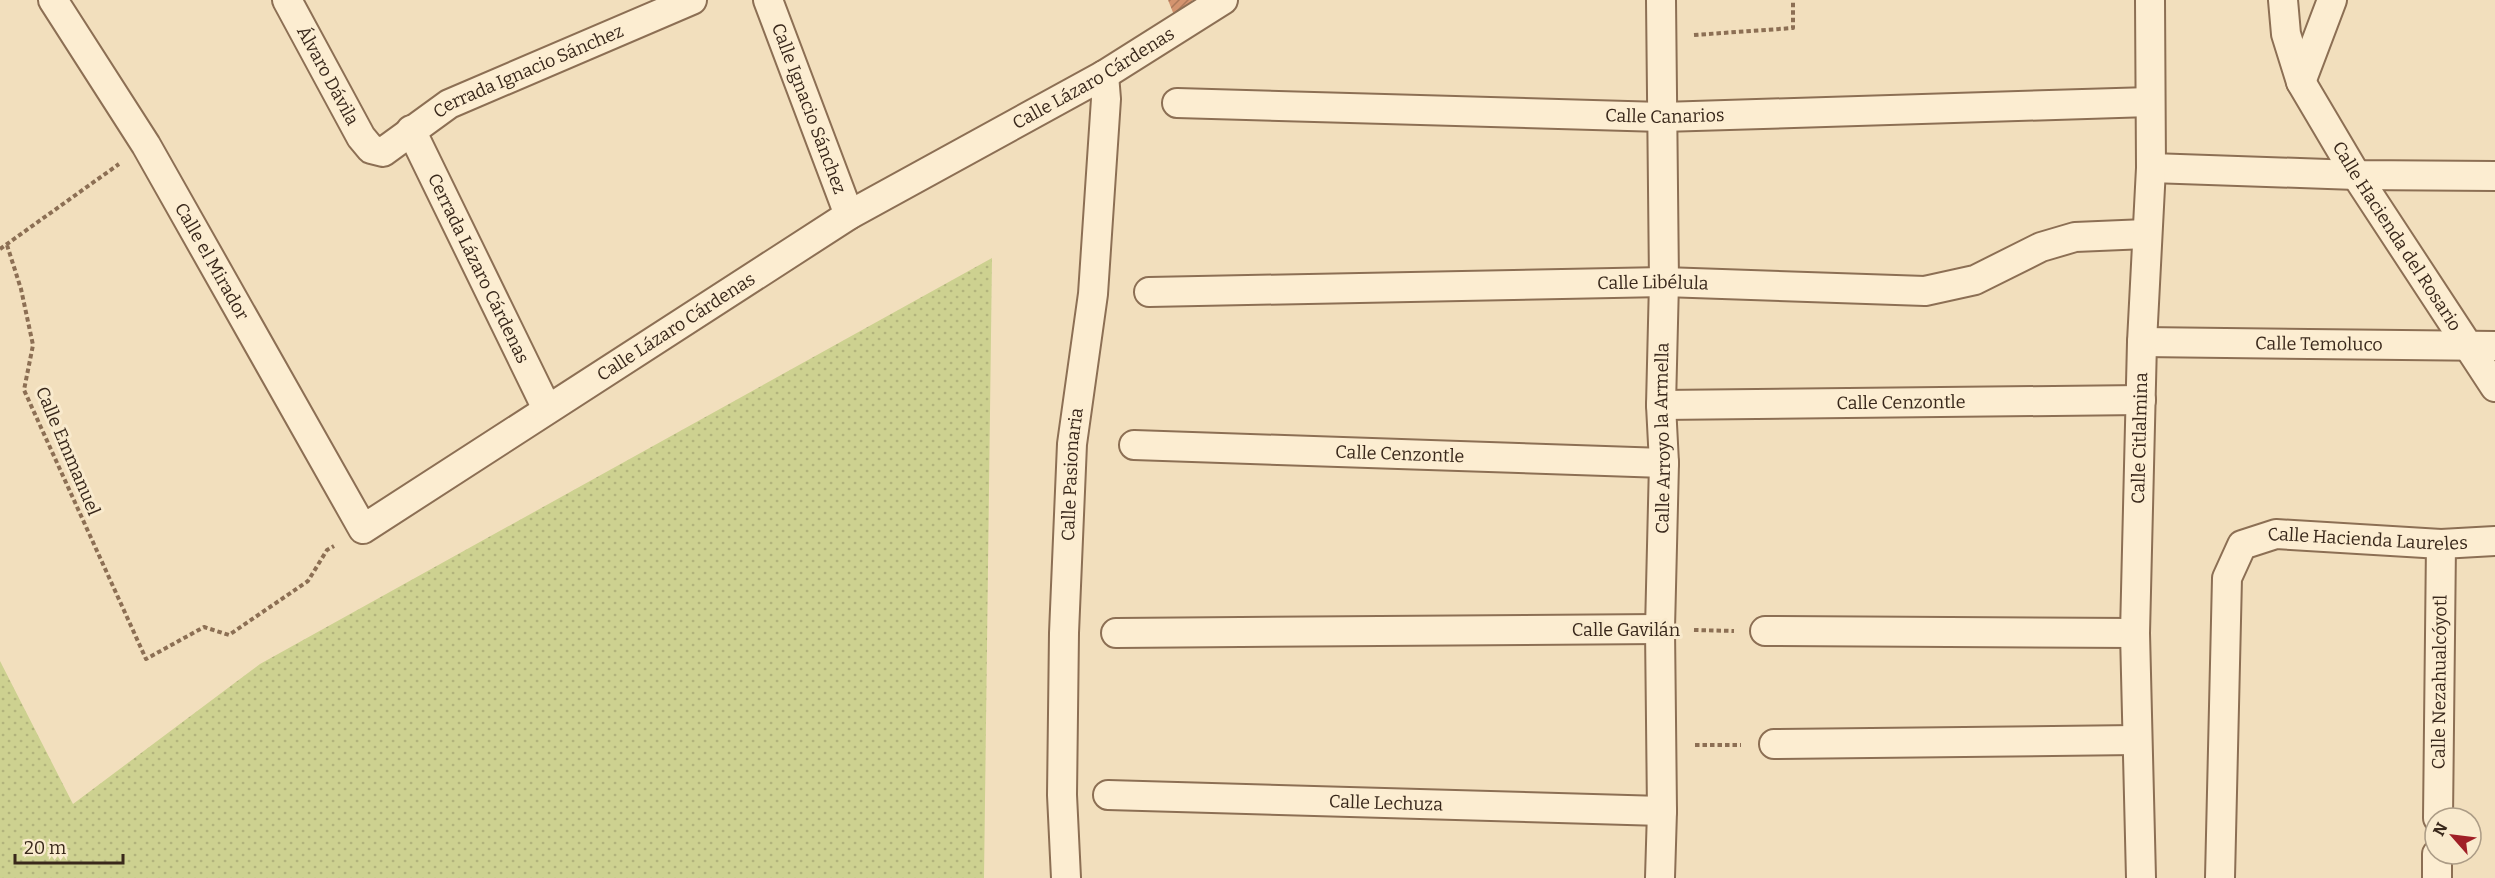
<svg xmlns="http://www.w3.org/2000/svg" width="2495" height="878" font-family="Bitter,serif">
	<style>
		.grass { fill: url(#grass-dots) }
		.building { fill: url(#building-hatch) }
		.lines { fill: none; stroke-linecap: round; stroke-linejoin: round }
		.street-casing { stroke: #8c6f54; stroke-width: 32 }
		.path { stroke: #8c6f54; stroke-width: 4; stroke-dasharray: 4.5 3; stroke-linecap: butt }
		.street { stroke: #fcedd1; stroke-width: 28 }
		.labels { text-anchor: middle; stroke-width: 6; stroke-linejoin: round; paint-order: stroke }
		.street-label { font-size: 18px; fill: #39281b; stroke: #f9eacd }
	</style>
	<defs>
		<pattern id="grass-dots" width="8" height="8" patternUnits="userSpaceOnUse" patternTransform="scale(1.5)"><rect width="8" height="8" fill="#cdd190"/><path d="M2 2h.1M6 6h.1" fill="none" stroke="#b1b37c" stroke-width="1.8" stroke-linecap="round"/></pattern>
		<pattern id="building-hatch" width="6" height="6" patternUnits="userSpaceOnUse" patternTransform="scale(1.5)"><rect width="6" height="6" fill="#d4946f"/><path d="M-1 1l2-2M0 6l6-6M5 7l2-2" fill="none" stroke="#ad795a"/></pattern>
	</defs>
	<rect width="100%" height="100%" fill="#f2dfbd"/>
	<path class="grass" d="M992,258L984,878H0V661L73,804L260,664Z"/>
	<path class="building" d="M1168,0H1192L1195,6L1174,15Z"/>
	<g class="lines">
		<defs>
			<g id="street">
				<path id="s1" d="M53,0L146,145L363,529L849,215L1104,75L1223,0"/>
				<path id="s2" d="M287,0L361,137L371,149L383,152L449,104L692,0"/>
				<path id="s3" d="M768,0L849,215"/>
				<path id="s4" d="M2283,0L2286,34L2301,82L2356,175L2495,387"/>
				<path d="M2301,82L2332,0"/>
				<path id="s5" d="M1177,103L1662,117L2150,102"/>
				<path id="s6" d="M411,130L547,409"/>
				<path d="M2151,168L2356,175L2495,176"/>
				<path id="s7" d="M1149,292L1664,282L1925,291L1975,280L2041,247L2075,237L2146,234"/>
				<path id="s8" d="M2142,342L2495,346"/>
				<path id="s9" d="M1661,405L2141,400"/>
				<path id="s10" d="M1134,445L1664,463"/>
				<path d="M1765,631L2135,633"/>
				<path d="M1116,633L1660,629"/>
				<path d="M1774,744L2136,740"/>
				<path id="s11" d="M1108,795L1662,811"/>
				<path id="s12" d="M2438,818L2441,544"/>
				<path id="s13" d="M1066,878L1062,795L1064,633L1072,444L1093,294L1106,99L1104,75"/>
				<path id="s14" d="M1660,878L1662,811L1660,629L1664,463L1661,405L1664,282L1661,0"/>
				<path id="s15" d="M2141,878L2135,633L2142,342L2151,168L2150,0"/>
				<path id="s16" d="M2220,878L2227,578L2242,545L2276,534L2441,544L2495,541"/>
				<path d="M2437,878V854"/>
			</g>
		</defs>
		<use href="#street" class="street-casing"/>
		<path class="path" d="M1694,35L1793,28V0
			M7,245L21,289L33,345L24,390L146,659L204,627L229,635L308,581L327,550L334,546
			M0,249L119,164
			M1694,630L1734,631
			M1695,745H1741"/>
		<use href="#street" class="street"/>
	</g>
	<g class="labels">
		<g class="street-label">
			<text dy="6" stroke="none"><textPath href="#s2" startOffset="351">Cerrada Ignacio Sánchez</textPath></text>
			<text dy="6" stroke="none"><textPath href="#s2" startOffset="86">Álvaro Dávila</textPath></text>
			<text dy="6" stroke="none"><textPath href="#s1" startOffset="1472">Calle Lázaro Cárdenas</textPath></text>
			<text dy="6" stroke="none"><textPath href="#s3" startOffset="116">Calle Ignacio Sánchez</textPath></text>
			<text dy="6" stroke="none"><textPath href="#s5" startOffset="488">Calle Canarios</textPath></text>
			<text dy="6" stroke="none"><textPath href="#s4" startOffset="266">Calle Hacienda del Rosario</textPath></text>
			<text dy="6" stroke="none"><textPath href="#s1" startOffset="306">Calle el Mirador</textPath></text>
			<text dy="6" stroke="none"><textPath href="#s6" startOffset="154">Cerrada Lázaro Cárdenas</textPath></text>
			<text dy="6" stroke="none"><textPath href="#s7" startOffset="504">Calle Libélula</textPath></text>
			<text dy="6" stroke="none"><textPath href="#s1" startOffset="986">Calle Lázaro Cárdenas</textPath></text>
			<text dy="6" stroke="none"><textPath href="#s8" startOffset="177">Calle Temoluco</textPath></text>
			<text dy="6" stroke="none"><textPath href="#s9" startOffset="240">Calle Cenzontle</textPath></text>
			<text dy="6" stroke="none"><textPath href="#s14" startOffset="440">Calle Arroyo la Armella</textPath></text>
			<text dy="6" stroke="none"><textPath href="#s15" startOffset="440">Calle Citlalmina</textPath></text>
			<text transform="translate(68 451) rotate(67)" y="6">Calle Emmanuel</text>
			<text dy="6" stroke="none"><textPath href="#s10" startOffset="266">Calle Cenzontle</textPath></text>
			<text dy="6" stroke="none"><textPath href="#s13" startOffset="404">Calle Pasionaria</textPath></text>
			<text dy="6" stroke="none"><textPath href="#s16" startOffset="464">Calle Hacienda Laureles</textPath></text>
			<text x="1626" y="636">Calle Gavilán</text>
			<text dy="6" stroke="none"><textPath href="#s12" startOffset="136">Calle Nezahualcóyotl</textPath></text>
			<text dy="6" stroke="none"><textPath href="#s11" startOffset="278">Calle Lechuza</textPath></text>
		</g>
	</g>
	<g transform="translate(2453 836) rotate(298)"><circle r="28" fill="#f9eacd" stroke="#ac9c86" stroke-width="1.5"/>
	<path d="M0-4.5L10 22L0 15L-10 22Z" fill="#a01f26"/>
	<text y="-9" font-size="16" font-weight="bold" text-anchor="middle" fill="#39281b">N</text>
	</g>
	<path d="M15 854v9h108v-9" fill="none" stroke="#39281b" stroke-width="3"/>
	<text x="24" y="854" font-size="18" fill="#39281b" stroke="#f9eacd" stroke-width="4.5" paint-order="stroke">20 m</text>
</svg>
